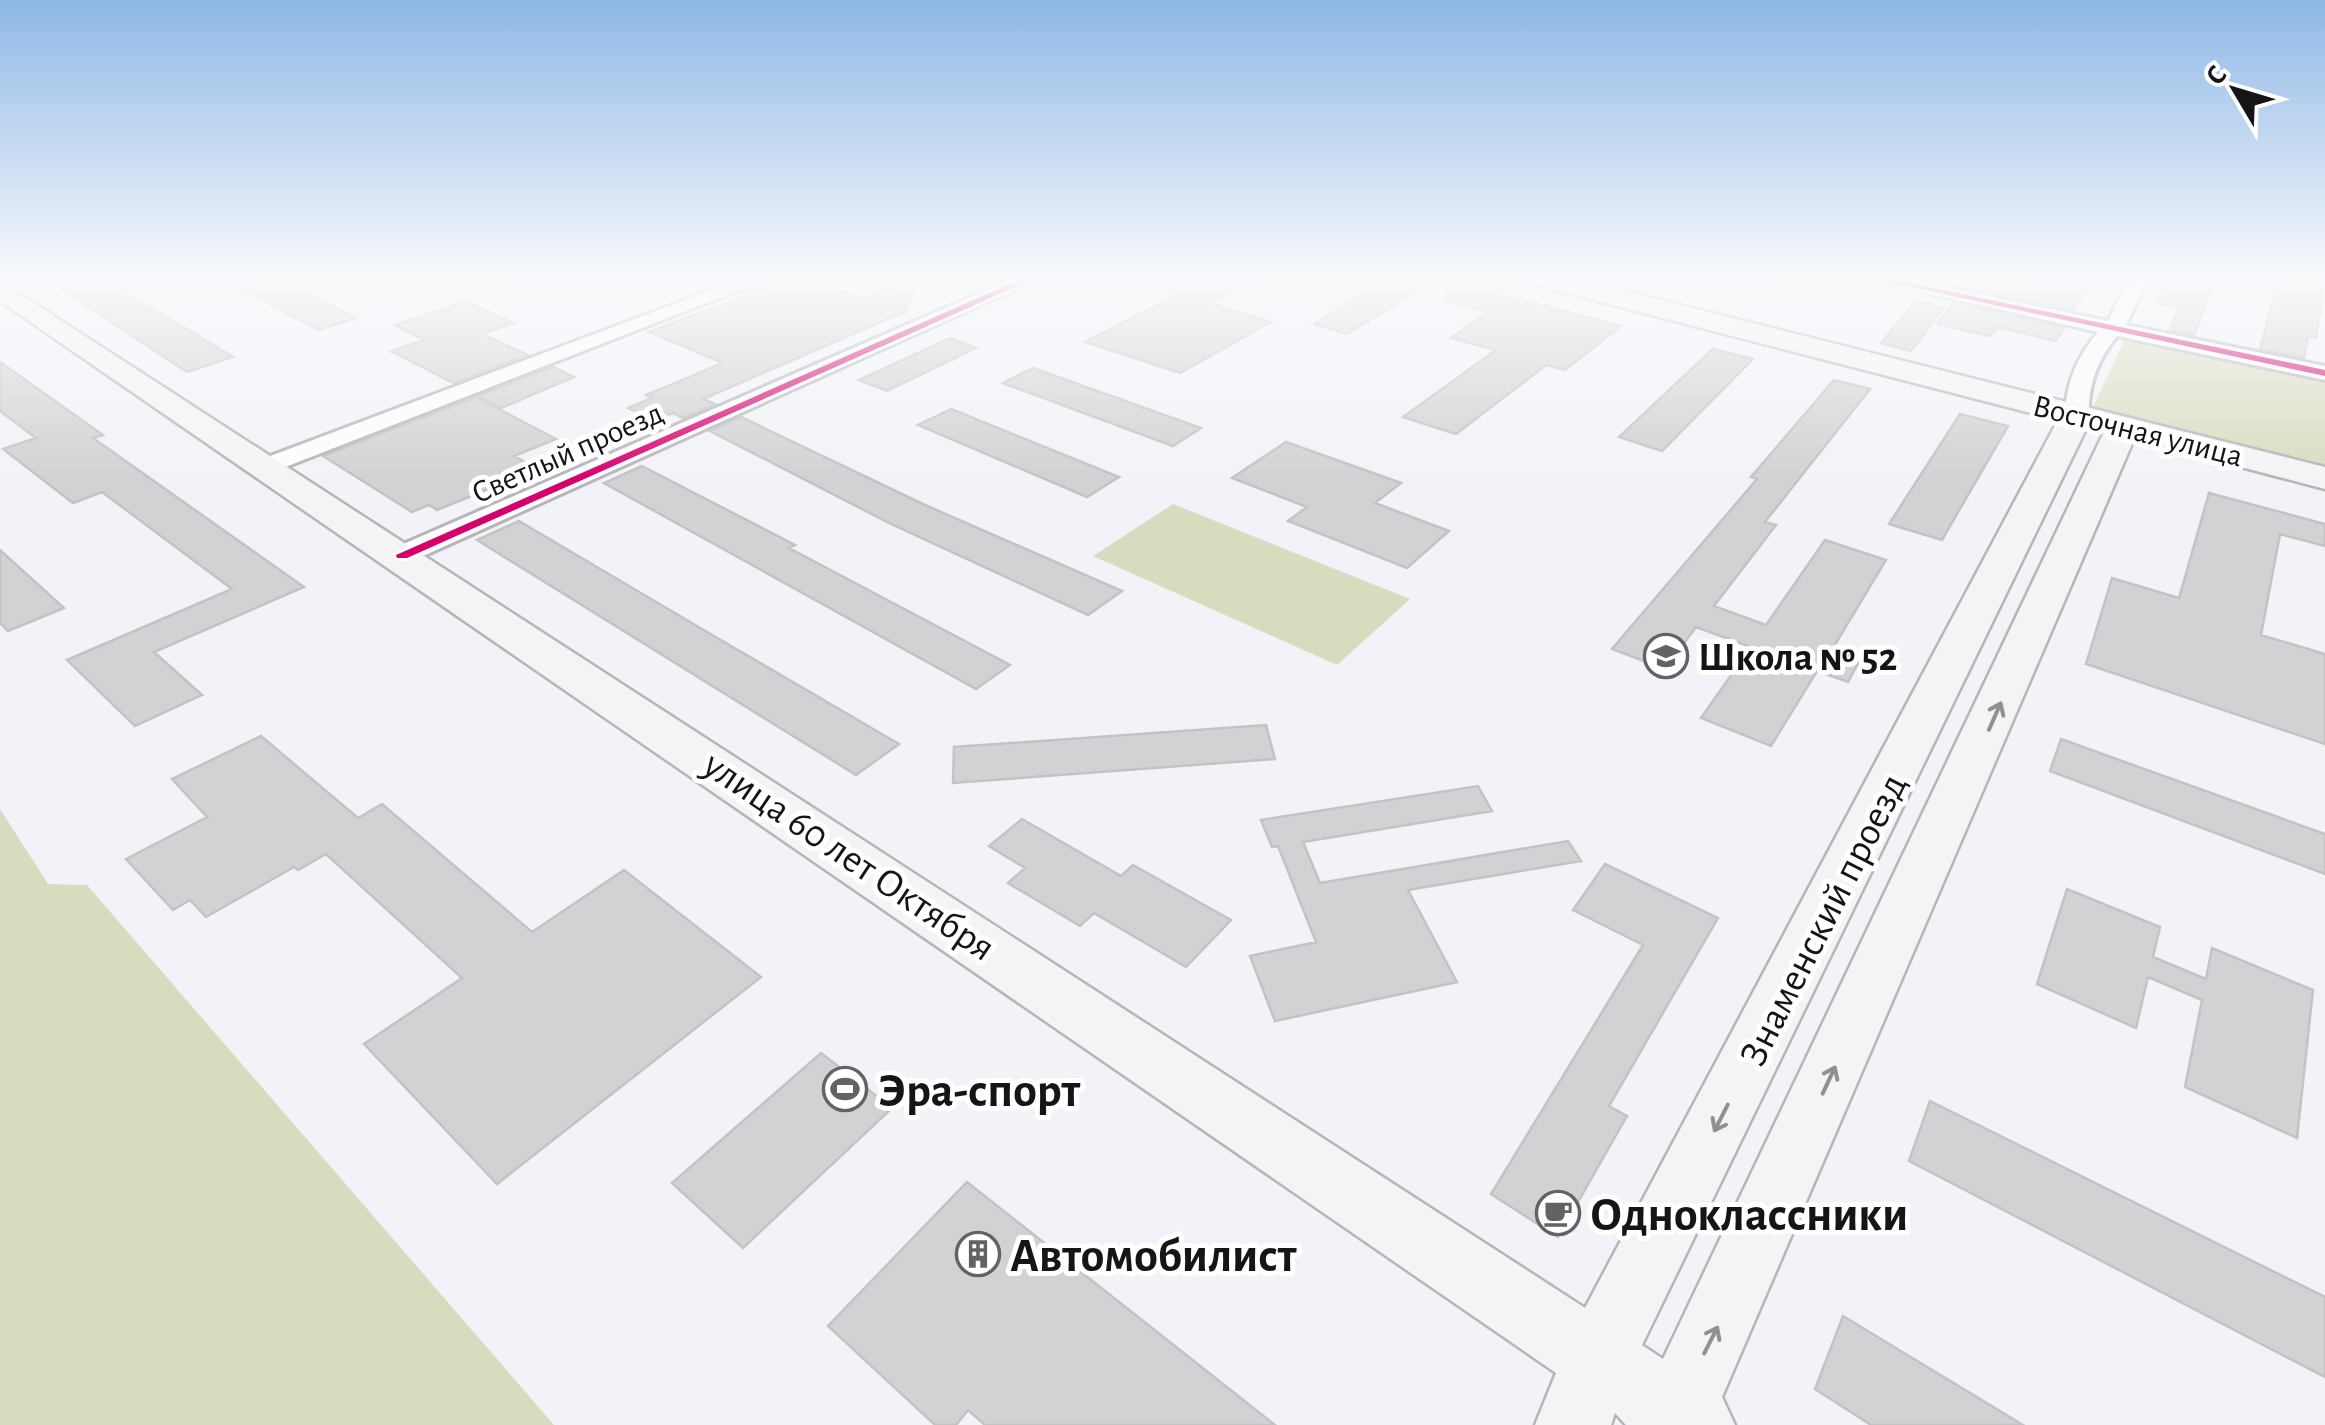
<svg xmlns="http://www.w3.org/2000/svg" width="2325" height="1425" font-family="'Alegreya Sans',sans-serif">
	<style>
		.green { fill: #d8dcbf }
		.building { fill: #d2d1d3; stroke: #c4c3c4; stroke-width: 2.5 }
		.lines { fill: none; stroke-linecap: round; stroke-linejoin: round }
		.minor-casing { stroke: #b6b6ba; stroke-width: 6 }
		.secondary-casing { stroke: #b6b6ba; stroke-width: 5 }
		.minor { fill: #fdfdfe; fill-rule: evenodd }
		.secondary { fill: #f6f3f4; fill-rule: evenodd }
		.cycleway-casing { stroke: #fff; stroke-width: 6 }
		.cycleway { fill: #d6006c; fill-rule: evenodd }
		.oneway { stroke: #918f91 }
		.labels { text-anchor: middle; stroke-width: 10; stroke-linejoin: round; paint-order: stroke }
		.far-street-label { font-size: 32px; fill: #151518; stroke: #fff }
		.poi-label { font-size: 40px; font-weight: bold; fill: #151518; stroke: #fff; text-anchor: start }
		.street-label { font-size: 40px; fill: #151518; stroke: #fff }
		.near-poi-label { font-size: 48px; font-weight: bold; fill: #151518; stroke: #fff; text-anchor: start }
	</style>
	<rect width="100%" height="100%" fill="#f2f3f8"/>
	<path class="green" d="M2146,340L2325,380V470L2112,417L2093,407L2124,341Z
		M1173,504L1410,599L1337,665L1093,556Z
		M0,809L48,884L87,885L554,1425H0Z"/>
	<path class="building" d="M46,279H104L233,357L187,372Z
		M223,279H280L356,318L319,330Z
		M789,279H807L862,299L917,279L906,311L703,399L715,404L683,418L673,413L655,420L628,408L652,398L646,395L723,363L649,332Z
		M1164,279H1256L1209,303L1271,322L1180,373L1085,342L1166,301L1172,296Z
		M1390,279H1437L1347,334L1314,324Z
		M1481,279L1508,286L1498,293L1621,326L1565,370L1546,365L1456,434L1403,417L1496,350L1451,338L1488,312L1445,300L1451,281L1469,286Z
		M1971,279H2092L2074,310L1965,287Z
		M2169,279L2214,282L2194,335L2170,330L2179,307L2158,303Z
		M2279,279L2324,284L2316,338L2308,336L2304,358L2260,349Z
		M1916,301L1944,308L1911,351L1881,343Z
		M466,302L513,323L482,334L528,355L453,383L391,351L424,340L395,325Z
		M1953,303L2064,328L2056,341L1997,327L1990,336L1937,324Z
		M950,338L976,348L887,391L859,380Z
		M1713,349L1753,359L1662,451L1619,437Z
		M0,362L103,435L93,438L304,587L154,652L202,695L135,726L67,660L232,589L102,492L73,503L3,449L36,438L0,411Z
		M553,367L574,377L501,408L478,396Z
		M1033,368L1201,428L1173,446L1003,383Z
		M1834,380L1870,389L1765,522L1776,525L1714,606L1766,625L1825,540L1886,560L1833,648L1861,658L1848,682L1817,671L1771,746L1701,718L1751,647L1696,627L1665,669L1612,649L1757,479L1751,477Z
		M476,397L556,439L514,456L538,469L437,510L429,505L412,512L323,456Z
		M951,409L1119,477L1087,497L918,425Z
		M1960,414L2008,426L1942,540L1889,524Z
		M741,417L925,505L1122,591L1088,615L891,524L710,431Z
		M1286,442L1401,483L1375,503L1449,531L1407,568L1288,521L1307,507L1232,478Z
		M642,466L795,545L789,548L1010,665L976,689L604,483Z
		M2209,493L2325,524V546L2280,534L2261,635L2325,654V744L2086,664L2112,578L2179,598Z
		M519,521L702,629L899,744L856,775L477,540Z
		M0,550L64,608L8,631L0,623Z
		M1266,725L1275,759L953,783L954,747Z
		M261,736L358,818L382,804L532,932L624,870L761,977L497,1184L364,1044L462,978L326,854L298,870L294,867L206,917L190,900L173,910L126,859L207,817L172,779Z
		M2061,739L2325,834V874L2050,771Z
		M1478,786L1492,811L1303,842L1320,883L1568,841L1581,861L1408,890L1457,982L1275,1021L1250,956L1316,942L1278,846L1272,847L1261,820Z
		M1022,819L1121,876L1133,865L1231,920L1186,967L1094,913L1080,926L1008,883L1025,868L989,846Z
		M1605,864L1718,918L1609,1106L1627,1116L1558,1237L1491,1194L1643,945L1573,910Z
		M2067,889L2160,927L2153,957L2206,979L2212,948L2313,990L2297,1138L2185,1087L2202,1000L2148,977L2136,1028L2037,984Z
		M821,1053L892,1108L743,1248L672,1183Z
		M1930,1101L2325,1297V1377L1909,1161Z
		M967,1182L1275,1425H985L968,1410L956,1425H935L828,1326Z
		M1843,1316L2023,1425H1871L1815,1389Z"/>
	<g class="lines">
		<defs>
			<path id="minor" d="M741,279H768L275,471L266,473L254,466L257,461Z
				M1012,279H1038L412,561H392L388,555L392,549Z
				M1868,279H1906L2108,321L2129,279H2148L2126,325L2325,366V380L2117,336C2098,359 2088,384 2089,415L2077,422L2065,415C2066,382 2078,356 2098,332Z"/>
			<path id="secondary" d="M1531,279H1577L2325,467V489L2134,439L1722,1397L1735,1425H1626L1615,1413L1611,1425H1535L1556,1373L0,301V281L1585,1308L2058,420L1535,285ZM2087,427L2104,432L1663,1359L1642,1345Z"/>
		</defs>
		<use href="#minor" class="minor-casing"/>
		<use href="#secondary" class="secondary-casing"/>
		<use href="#minor" class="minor"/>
		<use href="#secondary" class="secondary"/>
		<defs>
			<path id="cycleway" d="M1021,279H1033L407,558H397L396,555Z
				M1873,279H1891L2325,370V376Z"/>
		</defs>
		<use href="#cycleway" class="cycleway-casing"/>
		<use href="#cycleway" class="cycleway"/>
	</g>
	<defs><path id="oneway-shaft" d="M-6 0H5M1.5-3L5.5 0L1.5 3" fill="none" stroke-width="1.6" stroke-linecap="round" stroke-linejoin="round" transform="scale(2.5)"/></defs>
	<g class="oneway">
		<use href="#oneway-shaft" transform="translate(1995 716) rotate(-66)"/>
		<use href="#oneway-shaft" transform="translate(1829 1080) rotate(-65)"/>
		<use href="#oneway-shaft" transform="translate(1721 1118) rotate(117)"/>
		<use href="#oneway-shaft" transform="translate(1711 1340) rotate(-63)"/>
	</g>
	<linearGradient id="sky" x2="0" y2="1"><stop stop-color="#8eb8e7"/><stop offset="0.58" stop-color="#f9fafc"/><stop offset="1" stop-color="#f9fafc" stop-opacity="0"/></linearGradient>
	<rect width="2325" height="479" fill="url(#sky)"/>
	<defs>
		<symbol id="school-ring" viewBox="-11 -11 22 22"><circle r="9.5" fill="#fff" stroke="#626366" stroke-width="1.5"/><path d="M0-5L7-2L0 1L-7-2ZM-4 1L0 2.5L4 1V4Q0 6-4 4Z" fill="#626366"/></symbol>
		<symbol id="stadium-ring" viewBox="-11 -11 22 22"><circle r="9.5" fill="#fff" stroke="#626366" stroke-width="1.5"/><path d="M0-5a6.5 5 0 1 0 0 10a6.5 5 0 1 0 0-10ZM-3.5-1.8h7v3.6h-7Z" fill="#626366"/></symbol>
		<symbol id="cafe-ring" viewBox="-11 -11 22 22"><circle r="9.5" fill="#fff" stroke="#626366" stroke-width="1.5"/><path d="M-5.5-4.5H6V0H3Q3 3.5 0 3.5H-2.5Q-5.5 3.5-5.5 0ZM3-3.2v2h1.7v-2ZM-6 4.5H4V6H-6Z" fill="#626366"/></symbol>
		<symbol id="building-ring" viewBox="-11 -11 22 22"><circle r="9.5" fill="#fff" stroke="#626366" stroke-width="1.5"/><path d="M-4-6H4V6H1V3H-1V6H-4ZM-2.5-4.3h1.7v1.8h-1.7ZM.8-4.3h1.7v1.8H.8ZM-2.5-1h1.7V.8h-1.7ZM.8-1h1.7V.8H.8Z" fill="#626366"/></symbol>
	</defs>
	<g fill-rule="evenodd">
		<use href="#school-ring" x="1641" y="631" width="50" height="50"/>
		<use href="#stadium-ring" x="820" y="1064" width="50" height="50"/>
		<use href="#cafe-ring" x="1533" y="1188" width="50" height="50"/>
		<use href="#building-ring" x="953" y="1229" width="50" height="50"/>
	</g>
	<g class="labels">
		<g class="far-street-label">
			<text transform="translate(2138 430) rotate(14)" y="11">Восточная улица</text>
			<text transform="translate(567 452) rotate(-24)" y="11">Светлый проезд</text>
		</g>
		<g class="poi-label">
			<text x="1698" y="670">Школа № 52</text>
		</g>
		<g class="street-label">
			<text transform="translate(850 855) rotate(34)" y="14">улица 60 лет Октября</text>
			<text transform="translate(1822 919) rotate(-63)" y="14">Знаменский проезд</text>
		</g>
		<g class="near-poi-label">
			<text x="878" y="1106">Эра-спорт</text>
			<text x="1590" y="1230">Одноклассники</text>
			<text x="1010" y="1271">Автомобилист</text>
		</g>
	</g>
	<g transform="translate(2235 90) rotate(308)" stroke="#ffffff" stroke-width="8" paint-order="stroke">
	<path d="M0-8L18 38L0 25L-18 38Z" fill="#151518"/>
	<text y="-15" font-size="28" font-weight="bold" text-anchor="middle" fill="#151518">С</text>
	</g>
</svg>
